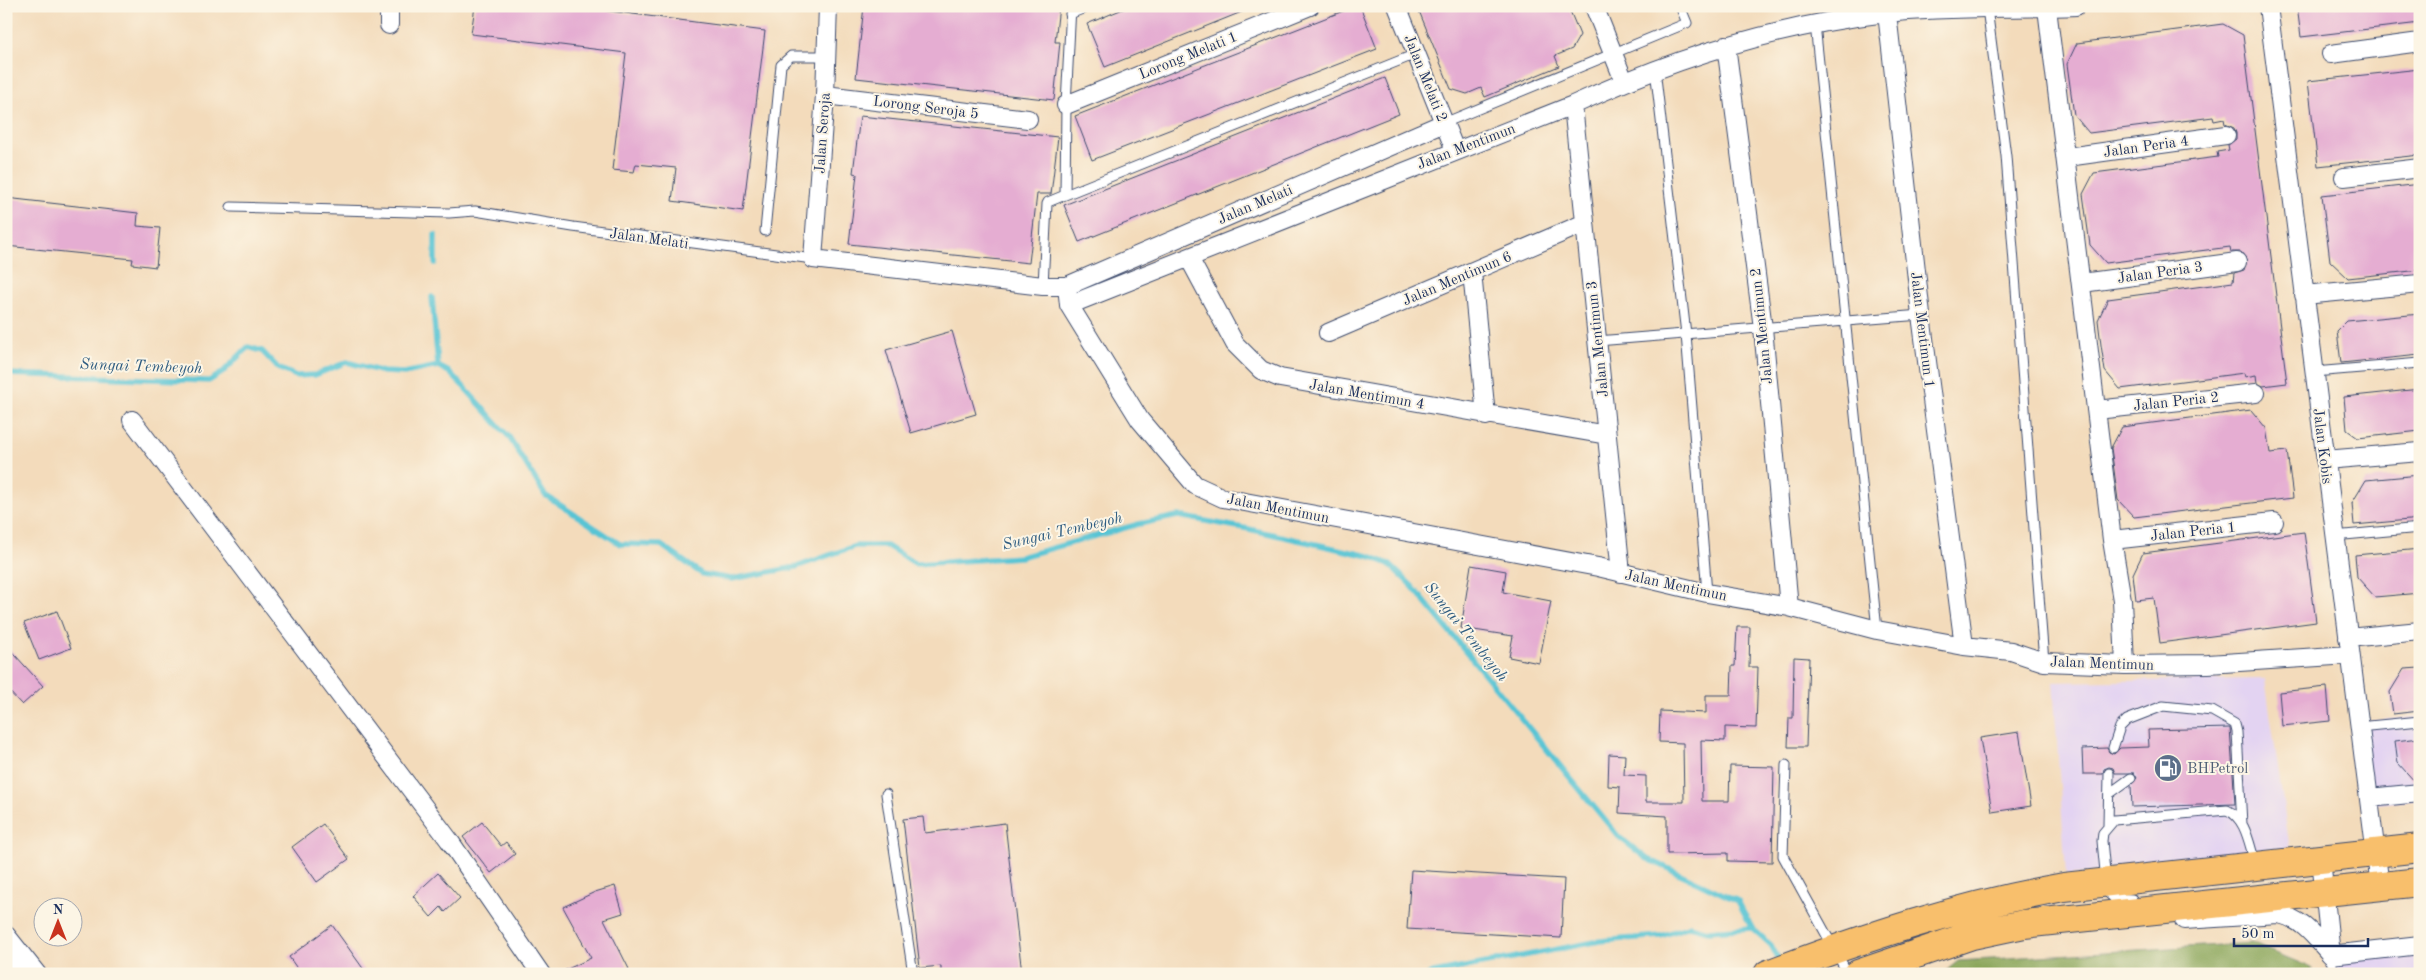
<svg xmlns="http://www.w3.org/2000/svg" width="2426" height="980" font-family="'Old Standard TT',serif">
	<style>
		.built { fill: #e3d3f2 }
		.forest { fill: #8aa65a; stroke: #526a5c }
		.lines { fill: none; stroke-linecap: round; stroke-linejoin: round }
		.stream { stroke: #59c4d4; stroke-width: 5.5 }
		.building { fill: #e5add2 }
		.lane-casing { stroke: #3b496c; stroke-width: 11 }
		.street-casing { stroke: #3b496c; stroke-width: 20 }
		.highway-casing { stroke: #3b496c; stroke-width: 30 }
		.lane { stroke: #fff; stroke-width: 9 }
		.street { stroke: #fff; stroke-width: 18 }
		.highway { stroke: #f8bf6c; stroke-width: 28 }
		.labels { text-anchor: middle; stroke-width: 4; stroke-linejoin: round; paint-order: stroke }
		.street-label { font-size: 15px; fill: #1b2f5e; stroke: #fcf5e5 }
		.service-label { font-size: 15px; fill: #4e5e75; stroke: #fcf5e5; text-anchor: start }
		.water-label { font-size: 16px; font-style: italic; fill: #2e5c81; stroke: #fcf5e5 }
	</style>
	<rect width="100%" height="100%" fill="#fcf5e5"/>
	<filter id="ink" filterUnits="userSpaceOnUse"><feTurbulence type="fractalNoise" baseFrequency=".02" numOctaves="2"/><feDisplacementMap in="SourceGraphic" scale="10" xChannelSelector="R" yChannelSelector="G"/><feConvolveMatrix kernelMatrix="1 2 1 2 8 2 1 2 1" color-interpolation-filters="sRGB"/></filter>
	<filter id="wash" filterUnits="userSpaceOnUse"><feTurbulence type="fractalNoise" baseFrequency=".0096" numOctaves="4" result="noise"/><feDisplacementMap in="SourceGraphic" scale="20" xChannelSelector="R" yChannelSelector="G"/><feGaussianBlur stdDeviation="1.12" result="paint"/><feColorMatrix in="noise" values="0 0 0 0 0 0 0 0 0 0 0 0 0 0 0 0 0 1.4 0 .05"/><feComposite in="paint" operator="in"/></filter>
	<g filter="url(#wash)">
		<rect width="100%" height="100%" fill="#f3dbbb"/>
		<path class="built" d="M2265,679L2290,850L2066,875L2053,682Z
			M2420,716V800L2364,805L2352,723Z
			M2420,939V974H2329L2337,947Z"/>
		<path class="forest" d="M2252,943L2312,968V974H1942L1958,961Z"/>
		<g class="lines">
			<path class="stream" d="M435,263V235
				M432,297L438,366
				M6,374L209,381L222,373L248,347L262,351L278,368L296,376L315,375L347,362L383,372L404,373L438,366L449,372L463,386L509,437L545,495L620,544L661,545L702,574L732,579L796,567L855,546H887L916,564L1020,557L1139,524L1178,516L1249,529L1369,556L1389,564L1412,586L1618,836L1646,858L1738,901L1752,928L1771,945L1780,962
				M1429,974L1600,941L1661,936L1690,926L1708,931L1752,928"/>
		</g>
		<g id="blocks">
			<path class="building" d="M475,6H570L765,31L743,211L672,201L676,168L636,164L634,172L612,170L626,53L471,34Z
				M864,6H1059L1055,42H1060L1054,100L856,78Z
				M1130,6H1254V7L1105,67L1087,24Z
				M1356,6H1360L1377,49L1092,160L1075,116Z
				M1417,6H1568L1580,35L1572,49L1555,56L1559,66L1485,97L1481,88L1467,94L1451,89Z
				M2297,6H2420V23L2301,37Z
				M2223,24L2243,35L2287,383L2263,386L2257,383L2256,375L2245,377L2244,373L2120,389L2105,371L2101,345L2098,320L2108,299L2233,282L2234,273L2244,270L2247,260L2241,252H2231L2230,247L2106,263L2090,245L2083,194L2094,173L2218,157L2217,152L2229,150L2228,145L2236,139V133L2234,128L2225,124L2224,119L2214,121L2213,117L2089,133L2074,115L2067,64L2077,43Z
				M2420,69V155L2318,166L2308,81Z
				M1385,78L1399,114L1079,242L1064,205Z
				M860,116L1058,137L1051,194H1037L1029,263L849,244L857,174L853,173Z
				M2420,184V270L2348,278L2330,261L2322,195Z
				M6,198L138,213L137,226L160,228L156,267L132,264L133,259L6,246Z
				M2420,314V355L2341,363L2337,331L2347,321Z
				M952,331L976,414L911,433L886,350Z
				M2420,389V431L2358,438L2347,430L2344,397Z
				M2251,410L2266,428L2270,453L2287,451L2293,498L2134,517L2118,500L2111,448L2122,427Z
				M2420,475V519L2354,525L2352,503L2366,480Z
				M2304,532L2316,622L2160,643L2154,598L2136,600L2133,574L2143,553Z
				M2420,549V593L2375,597L2357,577L2355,555Z
				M1471,565L1506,571L1503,592L1551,601L1539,663L1509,657L1513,636L1461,628Z
				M57,611L71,648L39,660L24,623Z
				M1737,627H1750L1749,667H1758L1756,728L1725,727V741L1701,740L1702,801H1729L1730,766L1774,767L1772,862L1728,861V853L1667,854V816L1619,813L1620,787L1608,786L1609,754L1625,755L1624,775L1646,776V802H1684L1683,743L1659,742L1660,711L1706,713V695H1731L1732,666H1735Z
				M6,645L43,686L22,705L6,688Z
				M1794,657L1809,658L1806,747H1788L1789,718H1793Z
				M2420,668V711L2393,714L2390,692L2404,669Z
				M2327,687L2330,721L2282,726L2279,692Z
				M2230,728L2235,804L2132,807L2131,785L2137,778L2134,773H2115L2113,768L2109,767L2104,769L2103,774H2083L2082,749L2107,748L2109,752L2114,754L2120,748L2149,747L2148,730Z
				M2019,732L2031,806L1992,812L1980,738Z
				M2420,738V782L2416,783L2398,763L2395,741Z
				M923,817L925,833L1005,823L1022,974H941V966L920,968L903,819Z
				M482,822L501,846L506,842L515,854L491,873L463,837Z
				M323,824L349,859L317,882L292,847Z
				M1411,870L1564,879L1561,938L1407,929Z
				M438,873L460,898L445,912L441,907L431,917L413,896Z
				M615,886L623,913L604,919L629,969L620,974H557L591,958L563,907L595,892Z
				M332,925L367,974H301L289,957Z"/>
		</g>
	</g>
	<g filter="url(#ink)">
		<use href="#blocks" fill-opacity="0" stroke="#3b496c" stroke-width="1"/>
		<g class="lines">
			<defs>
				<path id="lane" d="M1987,8L2006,156L2044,662
					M1070,14L1090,6
					M1815,24L1877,630
					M1655,69L1686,334L1707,593
					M1444,123L1687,23L1680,6
					M1065,195L1416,54
					M231,207L449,213L475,211L573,227L813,259
					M765,231L781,65L791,56H826
					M1043,286L1047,204L1048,202L1065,195L1066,105L1071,6
					M1597,341L1921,315
					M2314,372L2420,363
					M2334,536L2420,528
					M2359,727L2420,721
					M2113,748L2120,727L2127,720L2163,706L2212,711L2235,724L2237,732L2242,824
					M1786,765L1783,856L1848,974
					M886,794L913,974
					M2109,794L2131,778
					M2108,825L2109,773
					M2132,899L2114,898L2107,892L2102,841L2103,833L2114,820L2227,810C2246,818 2249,844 2255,862
					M2331,955L2333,974"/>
				<path id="street" d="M828,6L825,95L813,259L1043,286H1067L1069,305L1140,420L1195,485L1223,498L1598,567L1707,593L1789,607L1877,630L1964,646L2011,651L2044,662L2125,665L2208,664L2350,655
					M1397,6L1455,150
					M1594,6L1624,81
					M2268,6L2380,886
					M2047,8L2112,540L2122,600L2125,665
					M1887,13L1921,315L1964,646
					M389,25V6
					M1726,45L1763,328L1789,607
					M2331,54L2420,42
					M825,95L1028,119
					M1066,105L1310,6
					M1573,105L1621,573
					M2067,157L2226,135
					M2344,177L2420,168
					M1189,258L1235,344L1261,370L1280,378L1607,435
					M1472,272L1486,416
					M2082,283L2237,262
					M1067,286L1444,123
					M2304,295L2420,284
					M1069,305L1573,105C1673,58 1776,26 1886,13C1949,6 2013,9 2076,6
					M1328,333L1585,223
					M2096,410L2256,393
					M132,420L449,840L541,974
					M2325,460L2420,452
					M2112,540L2274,522
					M2348,638L2420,631
					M2369,798L2420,793
					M2321,859L2331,955
					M2184,920L2278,914C2302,918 2316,938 2331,955
					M6,935L37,974
					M2331,955L2420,945
					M6,961L16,974"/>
				<path id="highway" d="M1768,974C1865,937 1962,905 2064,887L2420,848
					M1858,974L1972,935L2024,924L2420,882"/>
			</defs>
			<use href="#lane" class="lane-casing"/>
			<use href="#street" class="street-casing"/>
			<use href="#highway" class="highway-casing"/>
			<use href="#lane" class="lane"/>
			<use href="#street" class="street"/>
			<use href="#highway" class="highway"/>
		</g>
	</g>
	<defs>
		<symbol id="fuel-disc" viewBox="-11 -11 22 22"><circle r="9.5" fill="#5c6f8a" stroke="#fcf5e5"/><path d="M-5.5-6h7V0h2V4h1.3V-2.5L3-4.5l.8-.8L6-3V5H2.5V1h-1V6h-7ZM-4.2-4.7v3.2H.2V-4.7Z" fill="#fff"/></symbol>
	</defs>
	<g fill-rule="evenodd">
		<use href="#fuel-disc" x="2152" y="752" width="32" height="32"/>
	</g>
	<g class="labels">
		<g class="street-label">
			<text transform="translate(1188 55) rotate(-22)" y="5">Lorong Melati 1</text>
			<text transform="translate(1426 78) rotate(68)" y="5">Jalan Melati 2</text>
			<text transform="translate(926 107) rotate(7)" y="5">Lorong Seroja 5</text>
			<text transform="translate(822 133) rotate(-86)" y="5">Jalan Seroja</text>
			<text transform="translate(1466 146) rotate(-21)" y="5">Jalan Mentimun</text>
			<text transform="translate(2146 146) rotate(-8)" y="5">Jalan Peria 4</text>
			<text transform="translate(1255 204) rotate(-23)" y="5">Jalan Melati</text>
			<text transform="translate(649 238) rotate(8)" y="5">Jalan Melati</text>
			<text transform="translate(2160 272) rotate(-8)" y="5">Jalan Peria 3</text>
			<text transform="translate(1457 278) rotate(-23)" y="5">Jalan Mentimun 6</text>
			<text transform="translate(1761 326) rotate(-96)" y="5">Jalan Mentimun 2</text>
			<text transform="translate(1923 330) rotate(83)" y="5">Jalan Mentimun 1</text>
			<text transform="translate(1597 339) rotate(-96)" y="5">Jalan Mentimun 3</text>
			<text transform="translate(1367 394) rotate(10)" y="5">Jalan Mentimun 4</text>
			<text transform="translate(2176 401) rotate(-6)" y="5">Jalan Peria 2</text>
			<text transform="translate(2323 446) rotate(83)" y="5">Jalan Kobis</text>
			<text transform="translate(1278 508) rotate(11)" y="5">Jalan Mentimun</text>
			<text transform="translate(2193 531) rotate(-6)" y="5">Jalan Peria 1</text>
			<text transform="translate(1676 585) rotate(12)" y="5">Jalan Mentimun</text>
			<text transform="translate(2102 663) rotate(2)" y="5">Jalan Mentimun</text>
		</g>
		<g class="service-label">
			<text x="2187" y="773">BHPetrol</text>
		</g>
		<g class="water-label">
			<text transform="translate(141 365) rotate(2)" y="6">Sungai Tembeyoh</text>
			<text transform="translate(1062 530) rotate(-13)" y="6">Sungai Tembeyoh</text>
			<text transform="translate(1467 631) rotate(51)" y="6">Sungai Tembeyoh</text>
		</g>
	</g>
	<rect width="2426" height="980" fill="none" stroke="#fcf5e5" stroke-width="25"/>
	<g transform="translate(58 922)"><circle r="24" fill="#fcf5e5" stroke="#a2a6af"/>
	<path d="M0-4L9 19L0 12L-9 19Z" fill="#c8321e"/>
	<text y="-8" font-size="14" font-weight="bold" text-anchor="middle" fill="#1b2f5e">N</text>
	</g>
	<path d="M2234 938v8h134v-8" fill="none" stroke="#1b2f5e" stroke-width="2.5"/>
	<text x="2241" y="938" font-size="15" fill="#1b2f5e" stroke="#fcf5e5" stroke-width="4" paint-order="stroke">50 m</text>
</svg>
